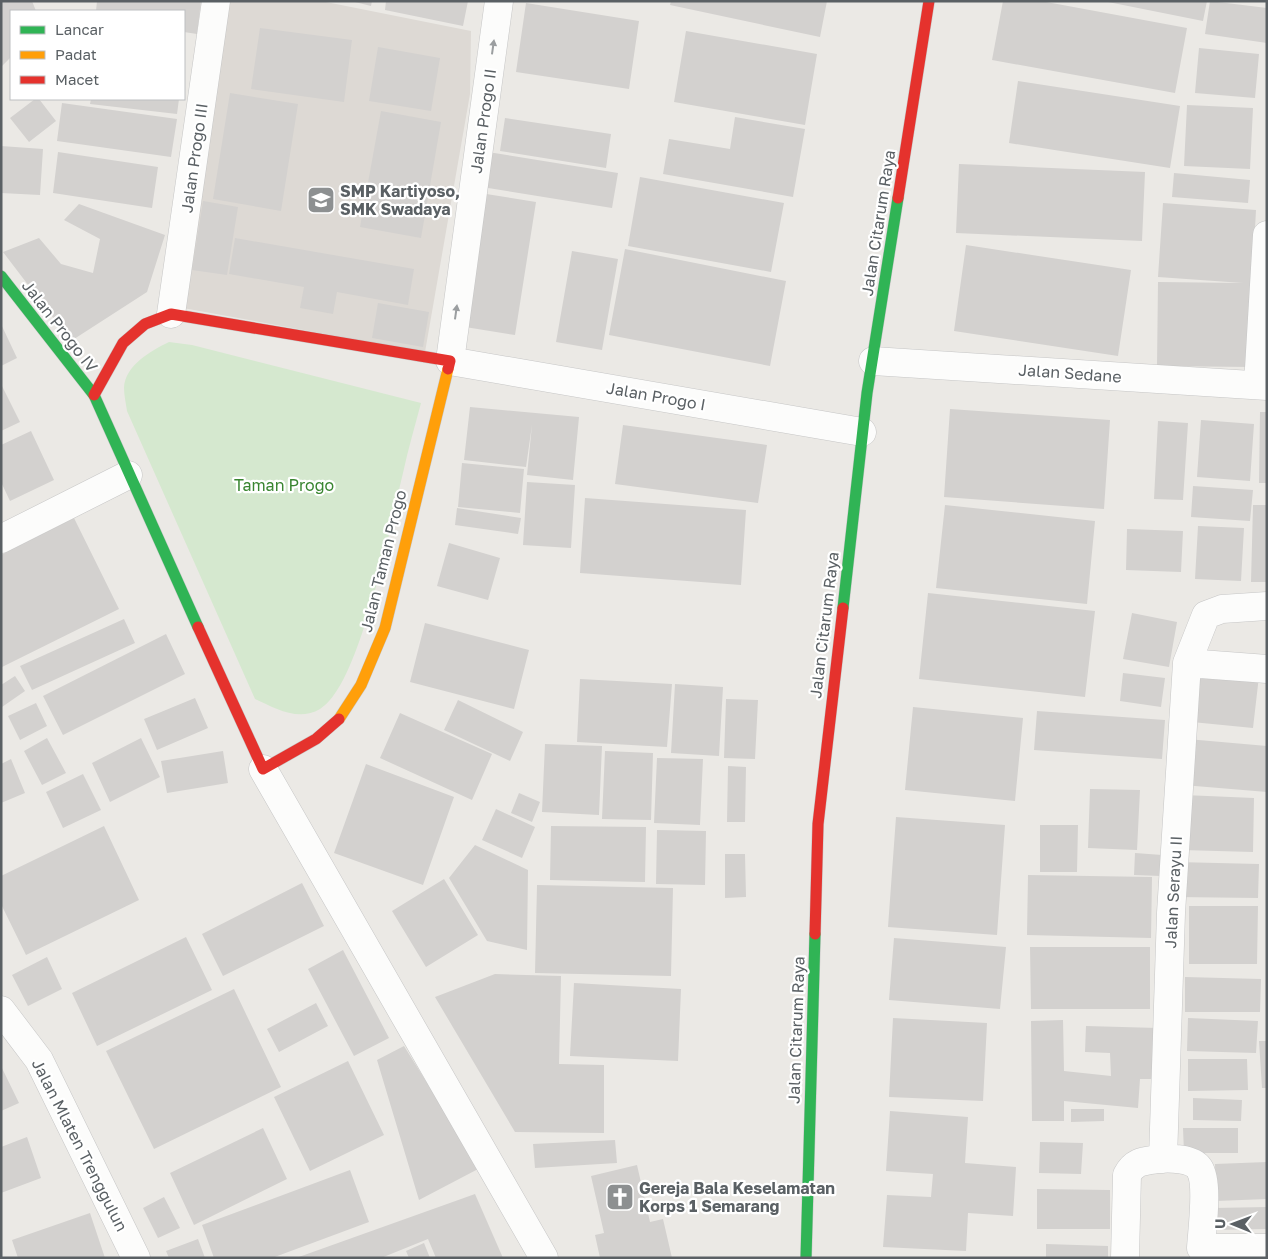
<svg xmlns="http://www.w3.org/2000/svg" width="1268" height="1259" font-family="'Golos Text',sans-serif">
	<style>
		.education { fill: #ddd9d4 }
		.green { fill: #d5e8cf }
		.building { fill: #d3d1cf }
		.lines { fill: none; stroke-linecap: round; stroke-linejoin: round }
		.street-casing { stroke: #c6c6c6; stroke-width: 29 }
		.fast-casing { stroke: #c6c6c6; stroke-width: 12 }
		.slow-casing { stroke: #c6c6c6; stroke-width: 12 }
		.jam-casing { stroke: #c6c6c6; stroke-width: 12 }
		.street { stroke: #fcfcfb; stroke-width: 28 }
		.fast { stroke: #30b455; stroke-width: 11 }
		.slow { stroke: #ff9f0a; stroke-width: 11 }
		.jam { stroke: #e5322d; stroke-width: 11 }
		.oneway { fill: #9b9ea0 }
		.labels { text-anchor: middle; stroke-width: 4.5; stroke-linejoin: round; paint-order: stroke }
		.street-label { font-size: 16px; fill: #5a6064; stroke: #fff }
		.poi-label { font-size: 16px; font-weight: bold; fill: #5a6064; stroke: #fff; text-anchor: start }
		.park-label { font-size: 16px; fill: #398530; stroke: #fff }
	</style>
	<rect width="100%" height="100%" fill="#ebe9e5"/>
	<path class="education" d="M224,1H321L471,31L470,94L425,352L172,306Z"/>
	<path class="green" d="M169,342L192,345L421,403C415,426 408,449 403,473C391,521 361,685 320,709C298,722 275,708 255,699L127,411C126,404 124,395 124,388C125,365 151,351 169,342Z"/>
	<path class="building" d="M1,1H32L36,11H11V57L1,67Z
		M97,1H201L197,34L184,32V11H96Z
		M351,1H372L371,6Z
		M386,1H468L463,26L385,10Z
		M671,1H827L820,37L670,5Z
		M1003,1H1041L1187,28L1175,93L992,60Z
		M1103,1H1207L1203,21Z
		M1210,1L1267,8V43L1205,34Z
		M526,3L639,21L629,89L516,72Z
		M260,28L352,40L344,102L251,89Z
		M686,31L817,54L805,125L674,102Z
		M378,47L440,58L431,111L369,101Z
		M1199,48L1259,54L1255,98L1195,93Z
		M1018,81L1180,106L1170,168L1009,143Z
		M230,93L298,104L281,211L213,199Z
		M35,99H39L56,121L29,142L10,118Z
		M91,99H179L177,114L90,104Z
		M62,103L177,119L171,157L57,141Z
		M1187,105L1253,108L1250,169L1184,166Z
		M381,111L441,122L421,238L360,227Z
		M735,117L805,129L793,197L663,174L669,139L730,149Z
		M505,118L611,134L606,168L500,151Z
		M1,146L43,149L40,195L1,193Z
		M58,152L158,167L152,208L53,193Z
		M488,152L618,173L612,208L482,187Z
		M959,164L1145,172L1142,241L956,233Z
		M1174,173L1250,180L1248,203L1172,197Z
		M640,177L784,203L771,272L628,246Z
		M480,193L536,202L515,335L459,326Z
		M203,201L238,207L227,275L192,270Z
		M1163,203L1256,210L1252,283L1251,367L1157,366L1158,282L1243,283L1158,277Z
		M79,204L165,235L147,292L71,341L3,252L39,238L61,264L93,273L100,239L64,220Z
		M235,238L414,269L408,305L337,292L333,314L300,308L304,287L229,274Z
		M966,245L1131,270L1118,356L954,331Z
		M625,249L786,281L770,366L609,335Z
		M572,251L618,259L602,350L556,342Z
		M378,303L429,312L423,347L372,338Z
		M1,324L17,358L1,366Z
		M1,384L20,422L1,431Z
		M470,407L579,417L573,480L527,475L532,425L526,467L464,460Z
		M950,409L1110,420L1104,509L944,497Z
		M1260,412H1267V483H1259Z
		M1201,420L1254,424L1250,481L1197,477Z
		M1158,421L1188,423L1183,500L1154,499Z
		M623,425L767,445L758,503L615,484Z
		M31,431L54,480L10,501L1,482V445Z
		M462,463L524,469L520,513L458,507Z
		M527,482L575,485L571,548L523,545Z
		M1193,486L1253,490L1250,521L1191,517Z
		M585,498L746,510L741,585L580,573Z
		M945,505L1095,521L1087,604L936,588Z
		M1253,505H1267V582H1251Z
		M457,508L521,518L518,534L455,525Z
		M74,518L119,609L2,667L1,555Z
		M1198,526L1244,528L1241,581L1195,579Z
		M1127,529L1183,531L1181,572L1126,570Z
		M449,543L500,558L488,600L437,586Z
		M928,593L1095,611L1085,697L919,679Z
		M1132,613L1177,622L1169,667L1123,659Z
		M124,619L135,643L32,690L20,666Z
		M425,623L529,650L514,709L410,682Z
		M166,634L185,674L63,735L43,696Z
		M1198,669L1259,676L1253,728L1192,722Z
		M1123,673L1165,678L1161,707L1120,701Z
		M15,676L25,691L2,707L1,685Z
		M580,679L672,684L667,747L577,742Z
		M675,684L723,687L719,756L671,753Z
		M195,698L208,728L157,750L144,719Z
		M726,699L758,700L755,759L724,758Z
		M458,700L523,732L510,761L444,730Z
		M36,703L47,726L20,740L8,716Z
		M913,707L1023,718L1015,801L905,790Z
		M1037,711L1165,720L1162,759L1034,750Z
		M400,713L492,754L472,800L380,758Z
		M47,738L66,773L42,785L24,751Z
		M141,738L160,777L110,802L92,763Z
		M1187,739L1267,746V792L1183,785Z
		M545,744L602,746L599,815L542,812Z
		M223,751L228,783L167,793L161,761Z
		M605,751L653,753L651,820L602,819Z
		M657,758L703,759L700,825L654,823Z
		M11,759L25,793L1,803V764Z
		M366,764L454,797L423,885L334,853Z
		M728,766L746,767L745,822H727Z
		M83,774L101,810L63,828L46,792Z
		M1090,789L1140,790L1137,850L1088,848Z
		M519,793L540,802L532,822L511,813Z
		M1184,795L1254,798L1253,852L1182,850Z
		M496,809L535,827L522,858L482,840Z
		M896,817L1005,825L997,935L888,927Z
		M1040,825H1078L1077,872H1040Z
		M104,826L139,900L26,955L1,904V876Z
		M551,826L646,827L645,882L550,880Z
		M657,830L706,831L705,885L656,884Z
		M475,845L528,870L527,950L487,941L449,878Z
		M1135,853L1162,855L1161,876L1134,875Z
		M725,854H745L746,897L725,898Z
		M1176,862L1259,864L1258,898L1176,897Z
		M1028,875L1152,877L1151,938L1027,935Z
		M444,879L478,935L426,967L392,911Z
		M302,883L324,926L223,976L202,934Z
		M537,885L673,888L671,976L535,973Z
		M1189,906H1258L1257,964H1189Z
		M186,937L212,990L97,1046L72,993Z
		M894,938L1006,947L1000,1009L889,1000Z
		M1030,947H1150V1009H1031Z
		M343,950L389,1038L354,1056L308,969Z
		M47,957L62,989L28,1006L12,975Z
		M495,974L561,976L559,1064L604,1065V1133L515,1132L435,997Z
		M1185,977L1261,979L1260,1012H1185Z
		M574,983L681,989L678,1061L570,1056Z
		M234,989L281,1087L154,1149L106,1051Z
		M316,1003L328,1026L279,1052L267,1029Z
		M893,1018L987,1023L983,1101L889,1097Z
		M1188,1018L1258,1021L1256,1053L1187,1051Z
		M1063,1020L1064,1071L1111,1076L1110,1053L1085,1052L1086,1026L1158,1028L1165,1079H1140L1138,1108L1064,1101V1121H1032L1031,1021Z
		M1259,1041H1267V1088H1262Z
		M404,1046L480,1168L419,1200L377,1060Z
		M1188,1059H1247L1248,1090L1188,1091Z
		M348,1061L384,1135L310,1171L274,1097Z
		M1,1066L19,1103L1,1111Z
		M1193,1098L1242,1100L1241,1121L1193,1120Z
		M1071,1109H1104V1121L1071,1122Z
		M890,1111L968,1117L965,1163L1016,1167L1013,1216L968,1213L966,1251L883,1247L887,1195L931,1197L933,1174L886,1171Z
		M263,1128L287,1179L194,1225L170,1173Z
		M1183,1128H1238V1153H1184Z
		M27,1137L41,1178L1,1193V1147Z
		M615,1140L617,1163L535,1168L533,1144Z
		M1040,1142L1083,1143L1081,1174L1039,1173Z
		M1267,1162V1199L1216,1201L1215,1164Z
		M637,1165L650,1222L663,1219L672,1258H600L595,1235L604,1233L591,1176Z
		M350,1170L369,1222L272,1258H214L202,1225Z
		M1037,1189L1110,1190V1229H1037Z
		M475,1194L503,1258H436L428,1239L381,1258H296Z
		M164,1197L180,1228L158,1238L143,1208Z
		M1267,1207V1229L1215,1230L1214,1208Z
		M90,1213L105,1258H18L12,1240Z
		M198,1239L205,1258H169L166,1251Z
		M424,1243L430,1258H409L406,1251Z
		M1046,1244L1108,1246V1258H1046Z"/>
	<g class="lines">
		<defs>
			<path id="street" d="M499,1L450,361L862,432
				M171,314L216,1
				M873,361L1267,386
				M1258,385L1267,235
				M1,539L128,475
				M1187,663L1267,669
				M263,769L544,1258
				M1,1010L39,1060L136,1258
				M1163,1159L1171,913L1187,663L1206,615L1222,609L1267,606
				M1125,1258L1127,1175C1134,1161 1144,1161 1158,1159C1169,1158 1192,1158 1199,1168C1209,1182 1202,1230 1201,1248H1267"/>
			<path id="fast" d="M1,276L94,395L198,627
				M843,608L867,393L898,198
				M806,1258L815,934"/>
			<path id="slow" d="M339,719L361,685L385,628L448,369"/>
			<path id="jam" d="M898,198L929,1
				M94,395L123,343L145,324L171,314L450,361L448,369
				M198,627L263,769L316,739L339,719
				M815,934L818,824L843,608"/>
		</defs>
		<use href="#street" class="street-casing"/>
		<use href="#fast" class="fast-casing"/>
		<use href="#slow" class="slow-casing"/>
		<use href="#jam" class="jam-casing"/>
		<use href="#street" class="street"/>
		<use href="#fast" class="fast"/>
		<use href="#slow" class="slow"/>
		<use href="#jam" class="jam"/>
	</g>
	<defs><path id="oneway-solid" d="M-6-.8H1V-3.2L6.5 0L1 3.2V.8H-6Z" transform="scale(1.25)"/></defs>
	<g class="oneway">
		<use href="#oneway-solid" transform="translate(493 47) rotate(-82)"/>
		<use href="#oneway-solid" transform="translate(456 312) rotate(-82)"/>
	</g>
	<defs>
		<symbol id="school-square" viewBox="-11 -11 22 22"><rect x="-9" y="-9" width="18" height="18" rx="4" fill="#8d9091" stroke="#fff"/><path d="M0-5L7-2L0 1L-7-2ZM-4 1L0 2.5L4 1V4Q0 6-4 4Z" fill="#fff"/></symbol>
		<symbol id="church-square" viewBox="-11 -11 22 22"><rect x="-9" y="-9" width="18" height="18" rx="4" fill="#8d9091" stroke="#fff"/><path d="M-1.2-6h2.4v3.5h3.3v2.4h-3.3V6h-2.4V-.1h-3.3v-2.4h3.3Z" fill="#fff"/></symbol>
	</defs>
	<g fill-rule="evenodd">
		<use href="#school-square" x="305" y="184" width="32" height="32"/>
		<use href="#church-square" x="604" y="1181" width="32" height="32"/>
	</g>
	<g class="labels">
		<g class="street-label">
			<text transform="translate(483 121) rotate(-82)" y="6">Jalan Progo II</text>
			<text transform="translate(194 158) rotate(-82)" y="6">Jalan Progo III</text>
			<text transform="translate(878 223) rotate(-81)" y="6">Jalan Citarum Raya</text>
			<text transform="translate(60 326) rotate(52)" y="6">Jalan Progo IV</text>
			<text transform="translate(1070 373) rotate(4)" y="6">Jalan Sedane</text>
			<text transform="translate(656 396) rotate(10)" y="6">Jalan Progo I</text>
			<text transform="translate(383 561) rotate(-76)" y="6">Jalan Taman Progo</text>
			<text transform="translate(824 625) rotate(-83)" y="6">Jalan Citarum Raya</text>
			<text transform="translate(1173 892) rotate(-87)" y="6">Jalan Serayu II</text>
			<text transform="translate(796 1030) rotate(-88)" y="6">Jalan Citarum Raya</text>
			<text transform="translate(80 1145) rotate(63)" y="6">Jalan Mlaten Trenggulun</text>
		</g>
		<g class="poi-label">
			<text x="340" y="197">SMP Kartiyoso,<tspan x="340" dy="18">SMK Swadaya</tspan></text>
			<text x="639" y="1194">Gereja Bala Keselamatan<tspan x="639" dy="18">Korps 1 Semarang</tspan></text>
		</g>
		<g class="park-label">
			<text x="284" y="491">Taman Progo</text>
		</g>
	</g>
	<rect width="1268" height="1259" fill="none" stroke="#5a6064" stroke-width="5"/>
	<rect x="10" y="10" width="175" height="90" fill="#ffffff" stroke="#bdbfc1"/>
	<rect x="20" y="26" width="25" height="8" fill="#30b455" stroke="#bdbfc1"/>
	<text x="55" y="35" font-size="15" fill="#5a6064">Lancar</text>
	<rect x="20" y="51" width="25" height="8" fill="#ff9f0a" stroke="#bdbfc1"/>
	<text x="55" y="60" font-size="15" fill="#5a6064">Padat</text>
	<rect x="20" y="76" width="25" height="8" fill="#e5322d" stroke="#bdbfc1"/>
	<text x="55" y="85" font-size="15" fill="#5a6064">Macet</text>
	<g transform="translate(1233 1224) rotate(271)" stroke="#ffffff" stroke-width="4" paint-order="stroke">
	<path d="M0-4L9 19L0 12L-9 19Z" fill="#5a6064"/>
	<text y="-8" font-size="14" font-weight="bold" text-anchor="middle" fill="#5a6064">U</text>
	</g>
</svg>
